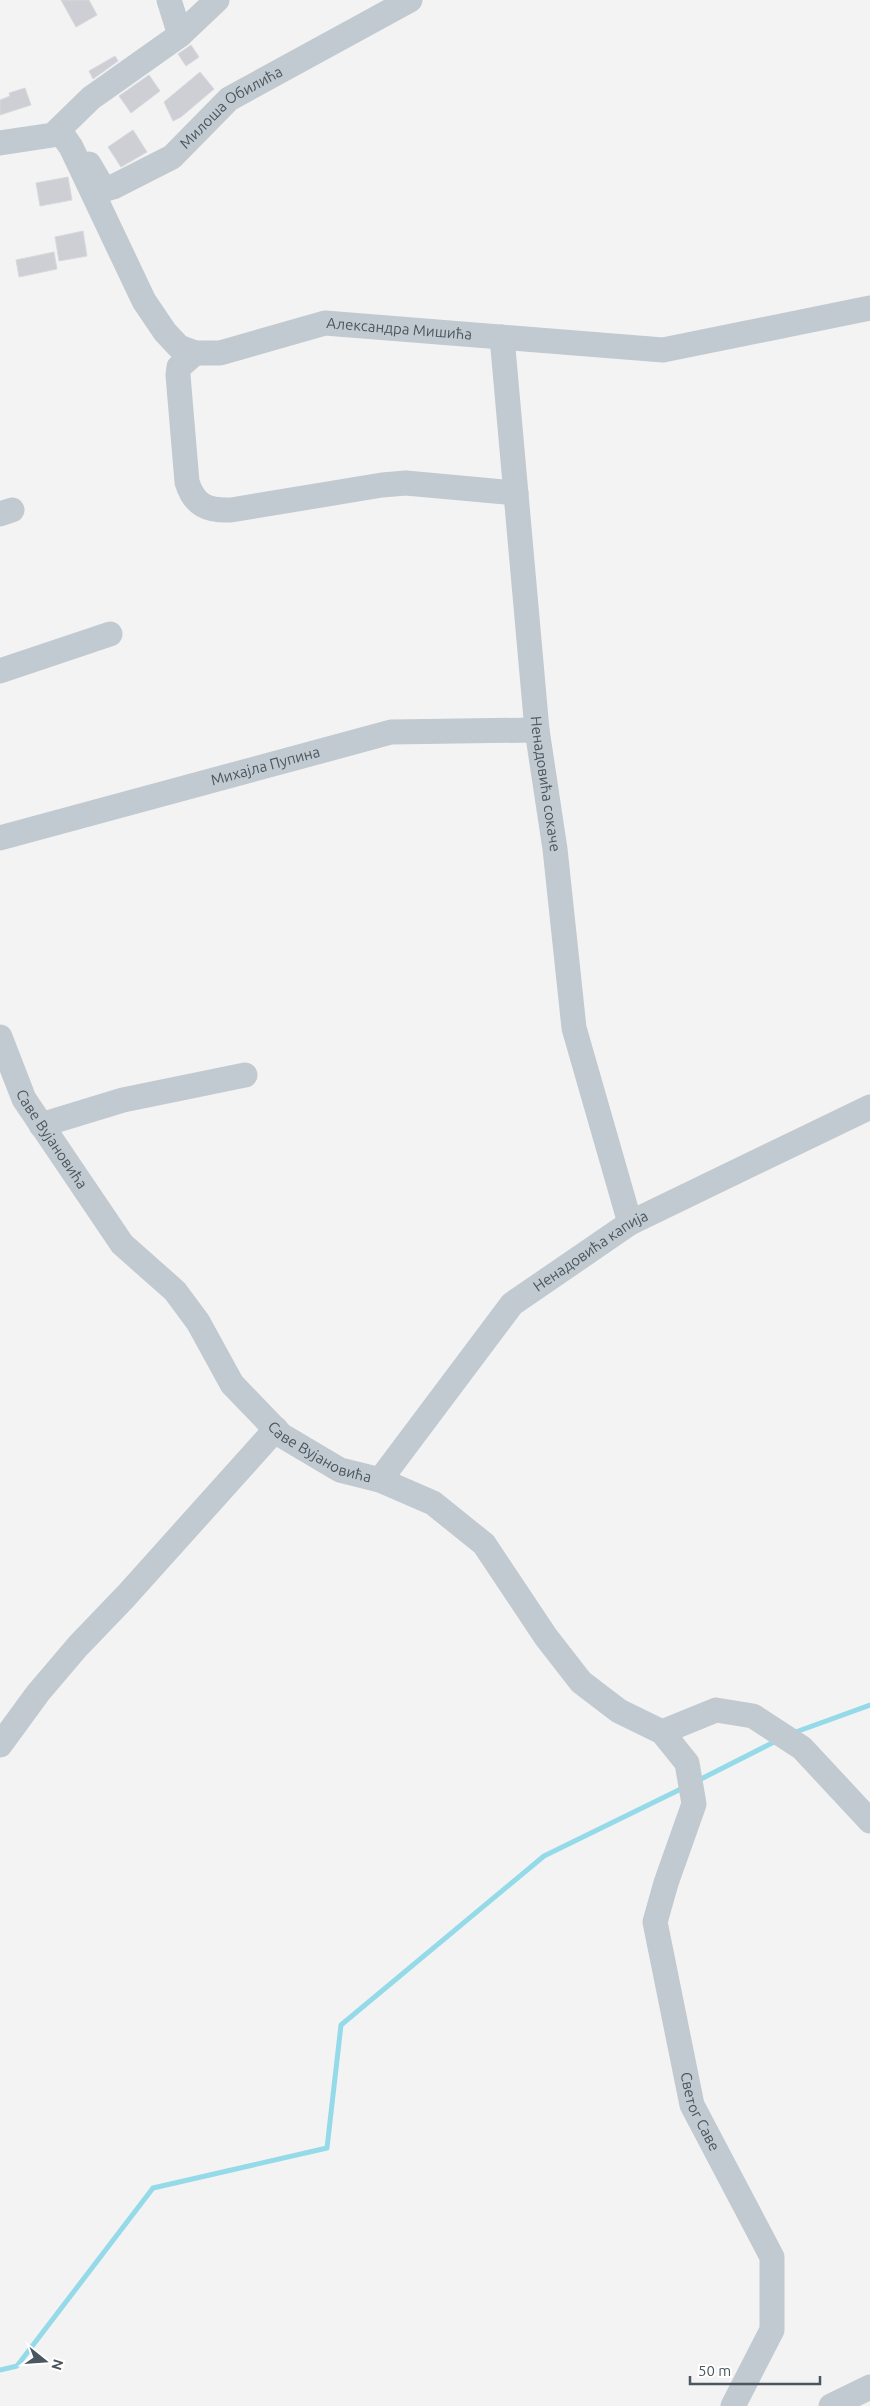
<svg xmlns="http://www.w3.org/2000/svg" width="870" height="2406" font-family="Ubuntu,sans-serif">
	<style>
		.lines { fill: none; stroke-linecap: round; stroke-linejoin: round }
		.stream { stroke: #94dae9; stroke-width: 5 }
		.building { fill: #cdcfd4; stroke: #d7d9dd }
		.minor { stroke: #c1cad0; stroke-width: 25 }
		.labels { text-anchor: middle; stroke-width: 4; stroke-linejoin: round; paint-order: stroke }
		.street-label { font-size: 15px; fill: #4b565f; stroke: #fff }
	</style>
	<rect width="100%" height="100%" fill="#f4f3f3"/>
	<g class="lines">
		<path class="stream" d="M793,1733L870,1705
			M697,1781L776,1741
			M0,2370L17,2366L153,2188L327,2148L341,2025L544,1856L685,1787"/>
	</g>
	<path class="building" d="M61,0H89L97,15L76,27Z
		M191,45L199,57L186,66L178,54Z
		M115,56L118,61L93,79L89,71Z
		M200,72L214,89L181,117L173,121L164,102Z
		M149,75L160,91L131,113L119,96Z
		M25,88L31,105L0,115V100L10,96L9,93Z
		M133,130L147,152L121,167L108,147Z
		M68,177L72,200L40,206L36,183Z
		M83,231L87,256L59,261L55,237Z
		M54,252L57,269L19,277L16,260Z"/>
	<g class="lines">
		<g class="minor">
			<path d="M169,0L180,35"/>
			<path id="s1" d="M59,130L71,147L144,301L165,332L179,347L195,353H220L325,323L663,350L870,308"/>
			<path d="M0,143L53,135L91,98L180,35L217,0"/>
			<path id="s2" d="M89,164L102,186L106,189L113,187L172,157L229,99L410,0"/>
			<path id="s3" d="M502,337L537,730L555,849L574,1028L630,1223"/>
			<path d="M195,353L179,367L178,375L187,482C194,505 207,511 231,510L382,485L406,483L516,493"/>
			<path d="M0,514L12,510"/>
			<path d="M0,671L110,634"/>
			<path id="s4" d="M0,838L391,732L537,730"/>
			<path id="s5" d="M0,1037L24,1099L122,1244L175,1291L198,1322L232,1384L281,1435L340,1470L380,1480L433,1503L484,1544L546,1637L581,1682L619,1711L662,1732L687,1763L694,1804L666,1883L655,1922L692,2105L772,2257V2330L733,2406"/>
			<path d="M41,1125L123,1100L245,1075"/>
			<path id="s6" d="M380,1480L512,1304L630,1223L870,1107"/>
			<path d="M662,1732L716,1710L753,1716L802,1748L870,1821"/>
			<path d="M0,1745L38,1693L78,1646L126,1596L276,1429"/>
			<path d="M831,2406L870,2387"/>
		</g>
	</g>
	<g class="labels">
		<g class="street-label">
			<text dy="5" stroke="none"><textPath href="#s2" startOffset="182">Милоша Обилића</textPath></text>
			<text dy="5" stroke="none"><textPath href="#s1" startOffset="475">Александра Мишића</textPath></text>
			<text dy="5" stroke="none"><textPath href="#s4" startOffset="275">Михајла Пупина</textPath></text>
			<text dy="5" stroke="none"><textPath href="#s3" startOffset="449">Ненадовића сокаче</textPath></text>
			<text dy="5" stroke="none"><textPath href="#s5" startOffset="115">Саве Вујановића</textPath></text>
			<text dy="5" stroke="none"><textPath href="#s6" startOffset="315">Ненадовића капија</textPath></text>
			<text dy="5" stroke="none"><textPath href="#s5" startOffset="535">Саве Вујановића</textPath></text>
			<text dy="5" stroke="none"><textPath href="#s5" startOffset="1391">Светог Саве</textPath></text>
		</g>
	</g>
	<g transform="translate(45 2361) rotate(107)" stroke="#ffffff" stroke-width="4" paint-order="stroke">
	<path d="M0-4L9 19L0 12L-9 19Z" fill="#4b565f"/>
	<text y="-8" font-size="14" font-weight="bold" text-anchor="middle" fill="#4b565f">N</text>
	</g>
	<path d="M690 2376v8h130v-8" fill="none" stroke="#4b565f" stroke-width="2.5"/>
	<text x="698" y="2376" font-size="15" fill="#4b565f" stroke="#ffffff" stroke-width="4" paint-order="stroke">50 m</text>
</svg>
